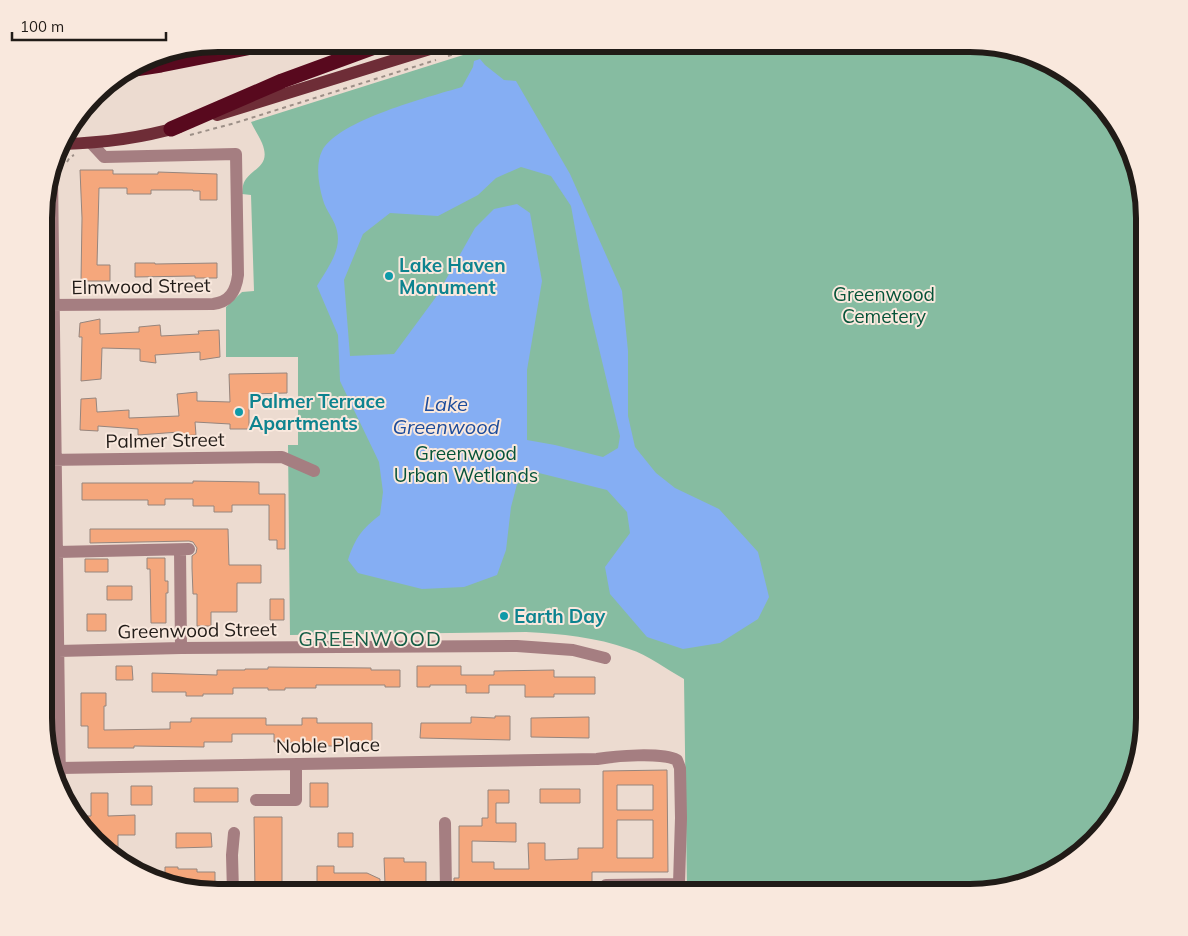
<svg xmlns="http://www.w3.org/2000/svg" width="1188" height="936" font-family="Mulish,sans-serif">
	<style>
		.green { fill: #86bca1 }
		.water { fill: #85aef3; fill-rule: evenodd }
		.building { fill: #f5a77c; stroke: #96857d; fill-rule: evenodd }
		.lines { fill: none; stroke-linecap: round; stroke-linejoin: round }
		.path { stroke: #9c8f87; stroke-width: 2; stroke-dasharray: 4 4; stroke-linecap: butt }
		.minor { stroke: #a57e81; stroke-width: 12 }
		.major { stroke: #6e2d37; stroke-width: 12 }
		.highway { stroke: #58091e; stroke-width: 15 }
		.culture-dot { fill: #0f9aa8; stroke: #f9e8dd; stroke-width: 2 }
		.labels { text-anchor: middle; stroke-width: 4; stroke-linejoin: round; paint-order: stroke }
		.culture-label { font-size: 19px; font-weight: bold; fill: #0d838f; stroke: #f9e8dd; text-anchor: start }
		.street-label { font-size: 19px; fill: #211b17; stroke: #f9e8dd }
		.park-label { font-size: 19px; fill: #055338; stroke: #f9e8dd }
		.water-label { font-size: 20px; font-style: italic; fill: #1d4c9b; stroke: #f9e8dd }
		.neighbourhood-label { font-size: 20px; letter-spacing: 1px; fill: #155e46; stroke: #f9e8dd }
		.rim { fill: none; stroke: #211b17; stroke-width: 6 }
	</style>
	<rect width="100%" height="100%" fill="#ecdbd0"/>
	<path class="green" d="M498,44H980L1036,57L1085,87L1126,142L1144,218V729L1131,785L1101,833L1037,879L969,892H687L684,679C666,669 648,655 629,649C596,637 561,634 526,632L290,635L288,445H298V357H226V307L242,292L254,291L251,195L242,194C243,189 242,184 246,179C255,167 271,165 262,143C259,136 254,129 251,122Z"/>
	<path class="water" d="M480,59L485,65L504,80L516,81L570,174L622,291L628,351V416L635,447L656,473L675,488L719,509L758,552L769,597L758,619L720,643L683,649L647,637L610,594L605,567L630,533L627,512L607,490L531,471L517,484L511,507L506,550L497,575L464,587L422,589L358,573L348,560C355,538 362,529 380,515L383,492L379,462L340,381L338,335L317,286C326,270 342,251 337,231C335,220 326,211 323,200C319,186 315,165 322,151C338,120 429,97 462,87L473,67L474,61ZM521,167L551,176L571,206L590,311L620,436L618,448L603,457L555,445L527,440V370L542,281L530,213L517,204L494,209L475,228L436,297L394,354L350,356L344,280L363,234L390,213L438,216L478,195L496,178Z"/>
	<path class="building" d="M80,170H113V174H158V172L217,174V200H200V191H193V190H151V194H127V188H99L97,265H110V281H81L82,218Z
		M135,263H155V264L217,263V278H195V276L135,277Z
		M100,319V334L139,332V327L160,325L161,336L199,334L198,331L219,330L220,357L200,360V352L155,355L156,363L140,361V349L102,348L101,379L81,381L82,337H79L80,323Z
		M287,373V393L249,394V429H230V424L195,422L196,435L179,436V432L138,435V429L98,426V431L80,430L81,399L96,398L97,412L129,410V418L179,416L177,394L197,392V401L230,402L229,374Z
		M193,481L259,482V494H285V549H277V540H269V505H232V512H214V506H193V499H165V505H148V500H82V483H193Z
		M90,529H228L229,565H261V583H237V612H211V626H197V594H193L192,568V556L196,553L197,548L193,542L189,541L90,543Z
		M147,558H165V581H168V593H166V623H151L150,569H147Z
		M85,559H108V572H85Z
		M107,586H132V600H107Z
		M270,599H284V620H270Z
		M87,614H106V631H87Z
		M116,666H132L133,680H116Z
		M417,666H461V675H494V671L554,670V677H595V694H554V697H525V685H489V693H466V685H430V687H417Z
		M268,667L371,668V670H400V687H385V685H316V688H285V690H268V688H233V694H203V696H186V692H152V673L217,675V670H245V669H268Z
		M81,693H106V706H104V730L170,729V722H191V718H266V725H302V718H317V723H372V743H341V746H326V743L274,742V734H232V742H204V747L134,746V748H88V726H81Z
		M495,716H510V740L420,738L421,723H471V717L495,718Z
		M589,717V738L531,737V718Z
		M667,770L668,872H592V890L508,891V888H473V891H454V878H459V826H482V818H488V790H509V803H496V823H516V842L472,841V862H494V869H529L528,843H545V860L578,859V848H603V771ZM617,785H653V810H617ZM617,820H653V858H617Z
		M310,783H328V807H310Z
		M131,786H152V805H131Z
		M194,788H238V802H194Z
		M540,789H580V803H540Z
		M91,793H108V816L135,815V835H118V858L103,849L84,823V816H91Z
		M254,817H282V892H255Z
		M176,833H211L212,847L176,848Z
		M338,833H353V847H338Z
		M384,858H404V862H426V892H412V884H385Z
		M317,866H334V873H367L380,879V892H317Z
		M165,867H178V869H197V872H215V892H208L165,882Z"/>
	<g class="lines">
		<path class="path" d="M448,56L488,44
			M190,135L235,123L436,60
			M67,162L70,157L74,155"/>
		<path class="minor" d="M52,176L60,788
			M45,305L213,304C230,302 236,291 238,275L236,154L104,157L91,143
			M45,460L282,457L314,471
			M180,550L181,648
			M57,552L189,549
			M58,651L181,648L517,646L573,650L605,658
			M60,768L597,759C615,756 661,752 677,760L680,768L681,818L679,884L606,885L602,889V892
			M256,800H296V764
			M445,823L446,892
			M233,892L232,855L234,833"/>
		<path class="major" d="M217,115L446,44
			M63,144C102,143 141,138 179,127"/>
		<path class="highway" d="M135,69L161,65L267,44
			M171,129L282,81L383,44"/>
	</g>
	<g class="culture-dot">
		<circle cx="389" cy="276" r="5"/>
		<circle cx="239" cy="412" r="5"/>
		<circle cx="504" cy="616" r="5"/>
	</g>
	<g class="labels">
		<g class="culture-label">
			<text x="399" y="272">Lake Haven<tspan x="399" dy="22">Monument</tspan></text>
			<text x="249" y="408">Palmer Terrace<tspan x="249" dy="22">Apartments</tspan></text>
			<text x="514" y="623">Earth Day</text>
		</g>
		<g class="street-label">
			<text transform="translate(141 286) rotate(-1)" y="7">Elmwood Street</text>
			<text transform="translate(165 440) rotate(-1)" y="7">Palmer Street</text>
			<text transform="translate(197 630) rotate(-1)" y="7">Greenwood Street</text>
			<text transform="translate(328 745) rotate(-1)" y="7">Noble Place</text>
		</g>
		<g class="park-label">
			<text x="884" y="301">Greenwood<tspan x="884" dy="22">Cemetery</tspan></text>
			<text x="466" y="460">Greenwood<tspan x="466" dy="22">Urban Wetlands</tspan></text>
		</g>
		<g class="water-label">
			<text x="446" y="411">Lake<tspan x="446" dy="23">Greenwood</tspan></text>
		</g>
		<g class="neighbourhood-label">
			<text x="370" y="646">GREENWOOD</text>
		</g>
	</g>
	<path d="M0 0H1188V936H0ZM218 52H970A166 166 0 0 1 1136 218V718A166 166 0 0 1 970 884H218A166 166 0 0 1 52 718V218A166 166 0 0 1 218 52Z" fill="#f9e8dd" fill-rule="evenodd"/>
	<path class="rim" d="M218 52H970A166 166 0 0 1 1136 218V718A166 166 0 0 1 970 884H218A166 166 0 0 1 52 718V218A166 166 0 0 1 218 52Z"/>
	<path d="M12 32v8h154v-8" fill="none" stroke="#211b17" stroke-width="2.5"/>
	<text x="20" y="32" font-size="15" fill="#211b17" stroke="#f9e8dd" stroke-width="4" paint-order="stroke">100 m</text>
</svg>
